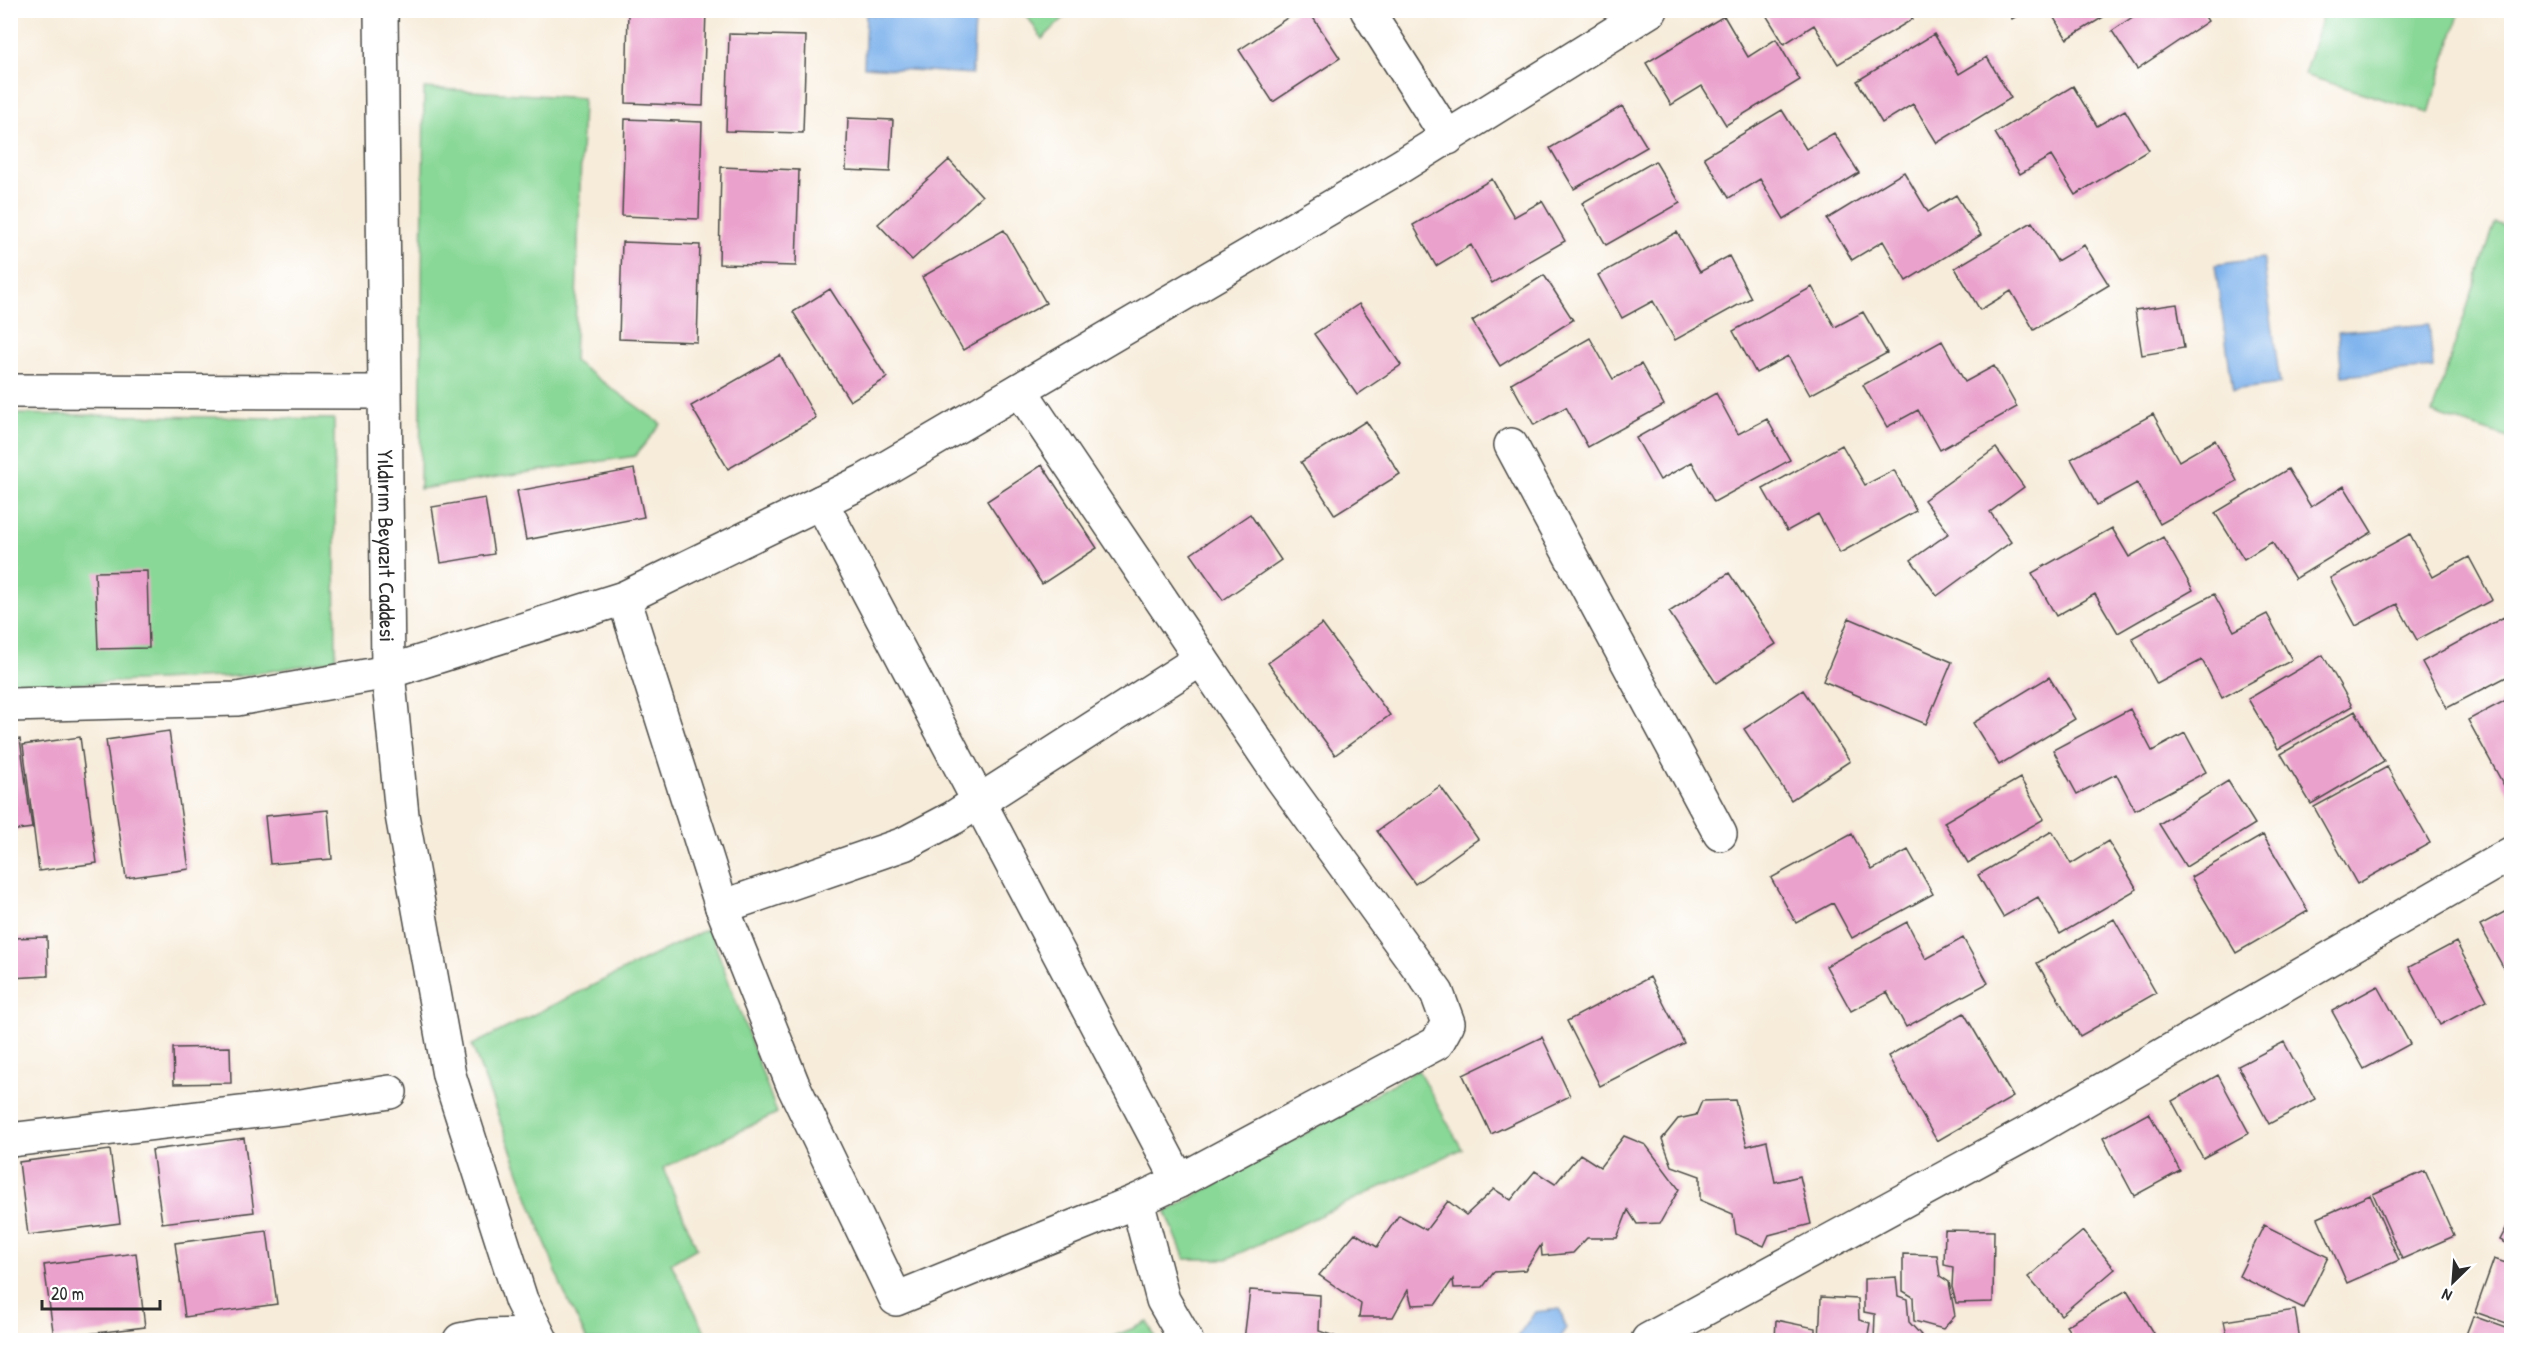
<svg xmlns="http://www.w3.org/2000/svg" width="2522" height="1351" font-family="'Patrick Hand',sans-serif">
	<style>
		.green { fill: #89d897; stroke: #5a8261; stroke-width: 1.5 }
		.water { fill: #7eb2ec; stroke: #546e8c; stroke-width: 1.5 }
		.building { fill: #eaa2cc }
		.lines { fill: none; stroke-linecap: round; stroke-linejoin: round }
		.minor-casing { stroke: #4a4845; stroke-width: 36 }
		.minor { stroke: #fff; stroke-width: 33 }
		.labels { text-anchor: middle; stroke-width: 5; stroke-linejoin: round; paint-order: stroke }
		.street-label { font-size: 22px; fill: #2b2b2b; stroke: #fff }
	</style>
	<rect width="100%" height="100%" fill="#fff"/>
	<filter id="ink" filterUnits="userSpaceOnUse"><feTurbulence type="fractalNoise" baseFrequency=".0167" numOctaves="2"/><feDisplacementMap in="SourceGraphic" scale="12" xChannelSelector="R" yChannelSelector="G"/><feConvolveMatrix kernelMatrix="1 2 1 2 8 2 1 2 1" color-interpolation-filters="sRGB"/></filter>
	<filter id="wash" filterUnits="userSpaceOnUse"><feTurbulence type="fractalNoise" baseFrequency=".008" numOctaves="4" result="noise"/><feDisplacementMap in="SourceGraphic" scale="24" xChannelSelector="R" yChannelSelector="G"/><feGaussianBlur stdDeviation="1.35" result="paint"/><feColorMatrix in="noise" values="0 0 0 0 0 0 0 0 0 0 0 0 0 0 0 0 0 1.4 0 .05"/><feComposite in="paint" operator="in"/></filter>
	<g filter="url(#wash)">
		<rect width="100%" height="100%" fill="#f7ecda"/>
		<path class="green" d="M2324,10L2460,11L2429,113L2304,75Z
			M1024,11H1071L1042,39Z
			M424,88L583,98L574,361L661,424L635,456L420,489Z
			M2495,223L2511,228V439L2432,413Z
			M10,414L334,419L336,660L241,676L11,687Z
			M709,928L777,1113L663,1168L697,1248L671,1263L709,1340H587L562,1288L472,1045Z
			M1418,1070L1462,1149L1227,1259H1185L1166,1212Z
			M1148,1322L1156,1340H1105Z"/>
		<path class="water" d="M866,14L975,21L972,74L864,67Z
			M2263,258L2280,384L2233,390L2215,265Z
			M2429,324L2433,368L2342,376L2338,332Z
			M1560,1309L1566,1328L1558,1340H1515L1535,1312Z"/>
		<g id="blocks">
			<path class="building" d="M628,10H706L703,106L626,103Z
				M1299,10H1308L1340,58L1273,102L1239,50Z
				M1763,10H1907L1913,19L1838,64L1814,25L1784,44Z
				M2007,10H2027L2012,19Z
				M2049,10H2115L2067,39Z
				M2143,10H2201L2208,21L2137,69L2112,31Z
				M1724,16L1748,57L1776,39L1800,80L1726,125L1702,86L1671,105L1646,63Z
				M729,34L806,36L803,133L726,131Z
				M1934,34L1959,74L1987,57L2011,98L1937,143L1913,104L1882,123L1857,81Z
				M2073,86L2097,126L2125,110L2149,150L2075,195L2051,156L2020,174L1995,133Z
				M1622,106L1647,147L1574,189L1550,148Z
				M1782,110L1806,149L1834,133L1859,173L1784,219L1760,179L1729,198L1704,157Z
				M848,118L893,120L890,172L846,170Z
				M625,119L702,122L699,219L622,216Z
				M949,160L982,196L912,260L878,224Z
				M1655,161L1680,203L1606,245L1582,203Z
				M721,167L799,170L796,266L719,264Z
				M1904,172L1928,212L1956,195L1981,235L1906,281L1883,241L1852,260L1827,219Z
				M1492,179L1514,217L1542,201L1565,241L1492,283L1471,245L1436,266L1413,225Z
				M2032,222L2057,261L2084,245L2109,285L2034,330L2011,291L1980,310L1955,268Z
				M1004,230L1046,303L963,350L922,277Z
				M1677,232L1700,272L1729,256L1751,298L1675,340L1653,301L1622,318L1598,275Z
				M622,242L700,245L697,342L619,339Z
				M1544,275L1573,320L1500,366L1472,321Z
				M1812,287L1835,327L1863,312L1887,353L1810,395L1788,356L1756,373L1733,331Z
				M830,289L887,378L850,401L793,312Z
				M1359,304L1401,365L1357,395L1314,334Z
				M2177,304L2184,348L2142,355L2135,310Z
				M1590,338L1613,379L1641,364L1664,405L1588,447L1566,407L1534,425L1511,383Z
				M1942,341L1965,382L1994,366L2017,407L1940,450L1918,410L1887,427L1863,385Z
				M780,355L816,418L728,469L691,406Z
				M1716,393L1738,434L1767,419L1790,460L1714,502L1692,462L1660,480L1636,438Z
				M2153,414L2179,461L2215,440L2237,481L2160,524L2137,483L2097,505L2071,459Z
				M1366,421L1400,474L1335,515L1301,462Z
				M1842,445L1865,485L1894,470L1916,511L1840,553L1818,514L1787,531L1763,489Z
				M1996,448L2024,487L1990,512L2011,542L1937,596L1911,560L1949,533L1924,500Z
				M1042,465L1097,548L1042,584L987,501Z
				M634,469L644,517L526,540L517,491Z
				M2288,469L2311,507L2344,486L2372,532L2295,579L2272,542L2244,559L2215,513Z
				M485,498L494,554L441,563L432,507Z
				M1250,514L1281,560L1223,600L1191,554Z
				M2112,528L2129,557L2163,537L2193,590L2118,633L2095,594L2056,616L2032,573Z
				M2410,534L2433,577L2469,557L2492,600L2417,640L2397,604L2356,626L2330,578Z
				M147,571L149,648L98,649L95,572Z
				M1729,573L1776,644L1716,683L1669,612Z
				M2214,594L2234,631L2267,614L2292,660L2222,698L2202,660L2157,684L2132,638Z
				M2504,617L2512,630V674L2447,708L2422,662Z
				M1849,618L1952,662L1926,724L1823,681Z
				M1322,624L1390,715L1335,755L1268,663Z
				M2323,655L2352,706L2278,749L2248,699Z
				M2049,677L2075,719L1999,765L1973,723Z
				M1803,690L1850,761L1791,800L1744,729Z
				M2512,697V800L2468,720Z
				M2130,709L2152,751L2185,733L2206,772L2135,810L2116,774L2077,794L2053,750Z
				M2355,711L2384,761L2311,804L2281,754Z
				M169,731L189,869L126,878L106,740Z
				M80,737L97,863L39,871L23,745Z
				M20,739L32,828L10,831V740Z
				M2387,767L2430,843L2357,884L2314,807Z
				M2020,778L2044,819L1968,863L1944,822Z
				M2228,781L2255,824L2186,867L2159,824Z
				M1440,786L1478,839L1415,884L1377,831Z
				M328,810L332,859L270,864L265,816Z
				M2052,831L2071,864L2108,841L2137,889L2060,934L2038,897L2003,917L1978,875Z
				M1852,834L1872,870L1908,850L1933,894L1852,938L1833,903L1796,923L1771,878Z
				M2263,835L2308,911L2236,953L2191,877Z
				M2512,908V983L2480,925Z
				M2114,919L2156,993L2080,1036L2037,963Z
				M1907,922L1926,959L1963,938L1988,983L1906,1027L1887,992L1851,1011L1826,966Z
				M47,937L48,976L10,978V938Z
				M2456,942L2487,1000L2440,1025L2409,967Z
				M1650,977L1684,1043L1600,1086L1567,1021Z
				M2378,986L2410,1044L2364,1069L2332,1011Z
				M1964,1013L2013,1097L1937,1141L1888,1056Z
				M1542,1037L1570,1096L1491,1134L1463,1075Z
				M2284,1042L2315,1099L2269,1124L2238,1066Z
				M230,1047L231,1083L174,1084L173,1048Z
				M2218,1075L2249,1133L2203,1158L2172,1101Z
				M1735,1100L1747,1146L1767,1141L1775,1182L1800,1176L1811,1224L1769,1235L1764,1246L1736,1234L1733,1214L1700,1200V1176L1672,1166L1662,1139L1678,1119L1696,1115L1702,1101Z
				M2149,1113L2180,1171L2134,1196L2103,1138Z
				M1624,1136L1646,1145L1679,1189L1660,1223L1637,1224L1628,1210L1617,1238H1587L1573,1253L1542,1256L1541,1245L1525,1270L1494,1272L1483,1287L1454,1288L1453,1279L1436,1304L1412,1305L1408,1290L1393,1317H1359L1361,1304L1319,1275L1355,1233L1377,1247L1399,1215L1426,1230L1448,1201L1466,1215L1494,1189L1511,1200L1535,1171L1555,1184L1580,1154L1600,1167Z
				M244,1138L254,1212L162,1223L152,1150Z
				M110,1150L120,1223L28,1235L19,1162Z
				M2425,1171L2454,1236L2402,1259L2373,1194Z
				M2370,1195L2399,1260L2347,1283L2318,1218Z
				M2512,1217V1246L2500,1240Z
				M2264,1225L2328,1257L2303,1308L2239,1276Z
				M1945,1230L1994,1231L1993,1302L1956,1303L1952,1287L1953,1267L1944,1265Z
				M267,1231L277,1304L185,1317L175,1243Z
				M2083,1231L2115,1269L2061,1315L2028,1277Z
				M136,1253L145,1327L54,1338L44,1265Z
				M1903,1254L1937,1255L1940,1276L1949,1282L1955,1316L1943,1329L1914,1321L1913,1297L1903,1291Z
				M2494,1259L2512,1265V1325L2475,1312Z
				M1896,1277L1898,1296L1907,1299L1909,1322L1921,1335L1916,1340H1874L1875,1314L1864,1312V1279Z
				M1250,1290L1320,1295L1319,1331L1346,1340H1244Z
				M2127,1290L2153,1333L2140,1340H2075L2066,1326Z
				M1821,1297L1858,1299L1859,1320L1870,1323L1867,1340H1819Z
				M2295,1310L2300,1340H2228L2224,1321Z
				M2473,1316L2512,1330V1340H2464Z
				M1776,1320L1815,1328V1340H1775Z"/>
		</g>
	</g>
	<g filter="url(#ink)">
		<use href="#blocks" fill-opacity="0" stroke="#4a4845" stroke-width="1.5"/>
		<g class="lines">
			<defs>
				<g id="minor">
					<path id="s1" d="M381,10L388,672L402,815L449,1075L521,1300L541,1340"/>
					<path d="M1367,10L1448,138"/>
					<path d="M10,391L383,392"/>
					<path d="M1511,445L1720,834"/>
					<path d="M821,502L1179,1181"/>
					<path d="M624,598L722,907L793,1085L896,1299L1137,1201L1179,1181L1437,1043L1448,1023L1437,993L1280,776L1020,390"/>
					<path d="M10,705L237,699L388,672L624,598L864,481L1401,166L1651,10"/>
					<path d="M722,907L904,844L953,818L1201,659"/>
					<path d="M10,1140L301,1106L390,1092"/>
					<path d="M1137,1201L1163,1300L1186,1340"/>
					<path d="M460,1340L481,1336L538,1335"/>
					<path d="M1648,1340L2033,1130L2512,853"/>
				</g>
			</defs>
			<use href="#minor" class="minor-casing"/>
			<use href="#minor" class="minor"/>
		</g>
	</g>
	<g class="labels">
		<g class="street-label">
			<text dy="8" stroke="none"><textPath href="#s1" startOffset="536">Yıldırım Beyazıt Caddesi</textPath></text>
		</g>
	</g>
	<rect width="2522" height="1351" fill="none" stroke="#fff" stroke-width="36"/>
	<g transform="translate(2453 1282) rotate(205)" stroke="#ffffff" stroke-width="4.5" paint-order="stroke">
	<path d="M0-4.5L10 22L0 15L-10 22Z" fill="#2b2b2b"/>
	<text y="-9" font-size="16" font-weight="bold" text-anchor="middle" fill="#2b2b2b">N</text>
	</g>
	<path d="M42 1300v9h118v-9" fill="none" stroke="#2b2b2b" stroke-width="3"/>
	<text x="51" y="1300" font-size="18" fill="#2b2b2b" stroke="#ffffff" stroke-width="4.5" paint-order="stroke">20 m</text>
</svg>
